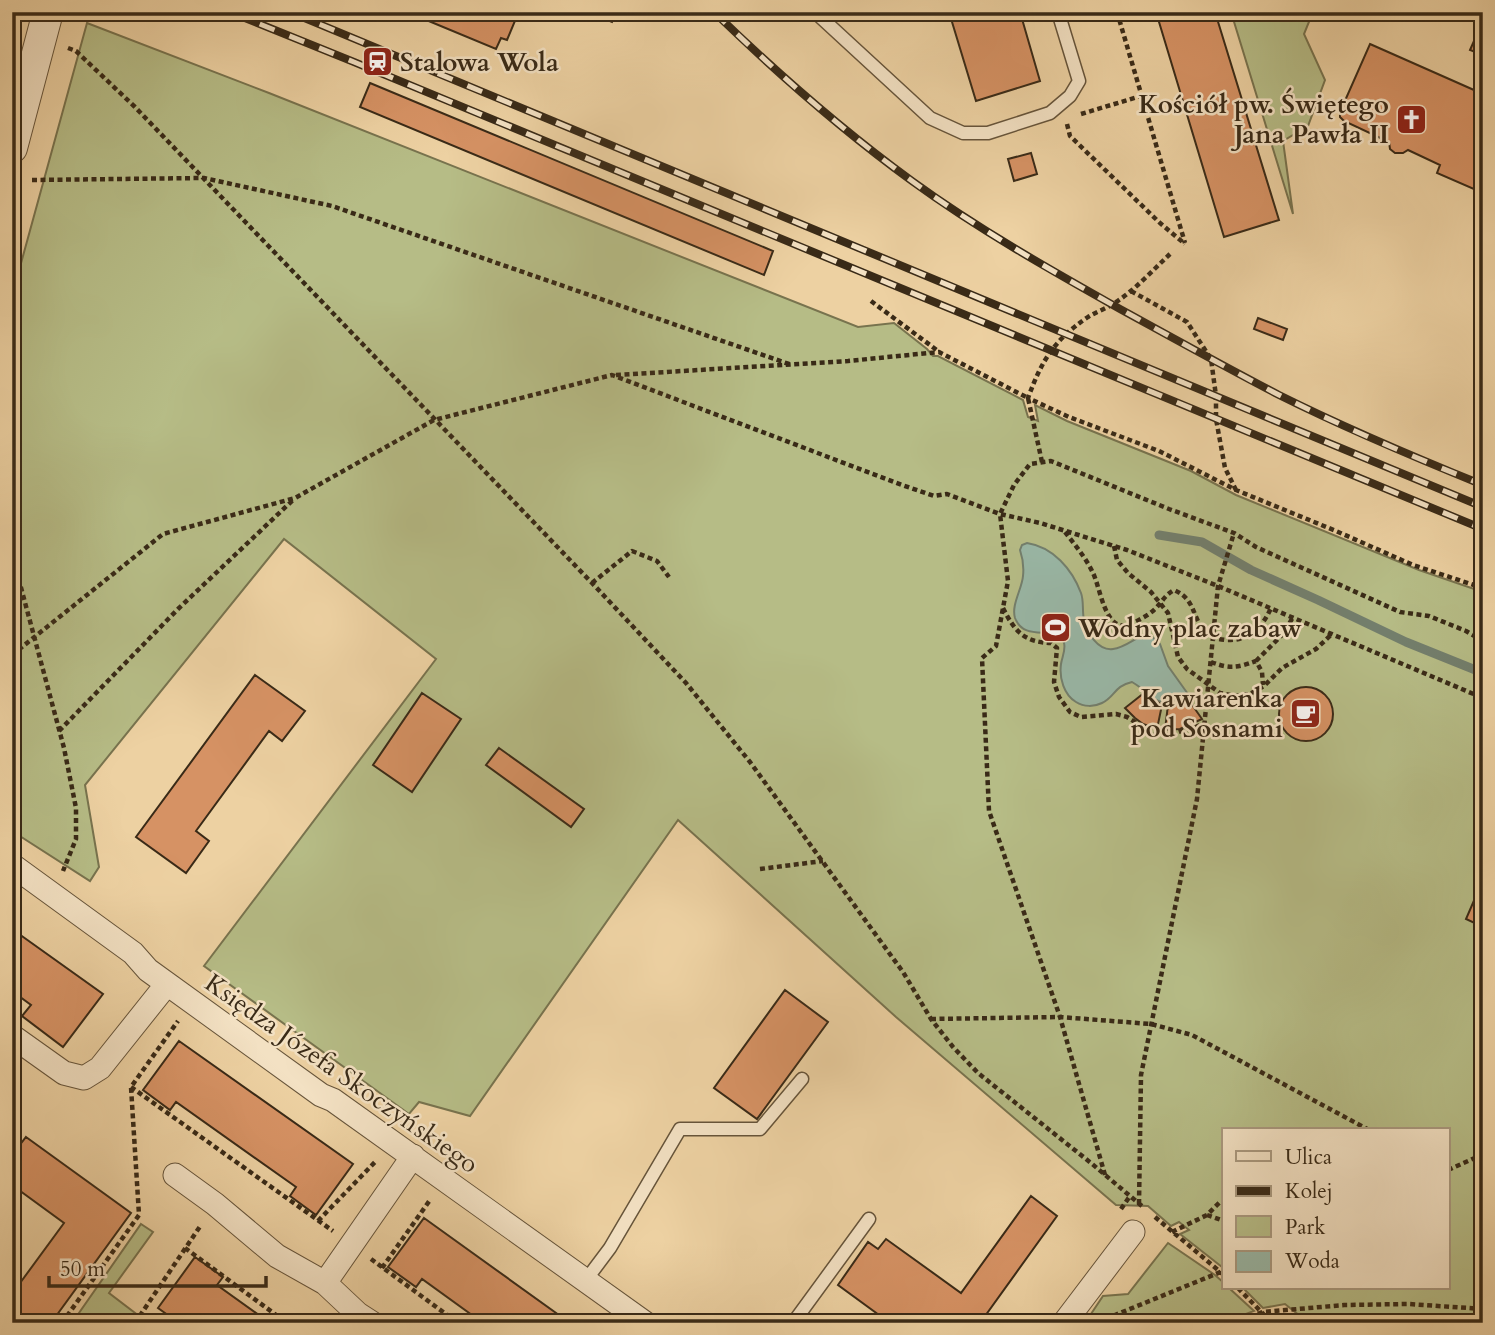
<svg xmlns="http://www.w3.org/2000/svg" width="1495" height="1335" font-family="Cardo,serif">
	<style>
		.green { fill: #b6bc86; stroke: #78734e; stroke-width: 2 }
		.water { fill: #99b7a6; stroke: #737f6d; stroke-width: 2 }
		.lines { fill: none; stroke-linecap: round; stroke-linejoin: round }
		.stream { stroke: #737f6d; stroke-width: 9 }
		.building { fill: #d69264; stroke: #392a17; stroke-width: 2 }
		.service-casing { stroke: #66543a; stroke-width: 15 }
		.minor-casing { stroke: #66543a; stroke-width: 25 }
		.tertiary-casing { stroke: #66543a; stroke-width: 32 }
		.path { stroke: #392a17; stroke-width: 4.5; stroke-dasharray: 5 3.5; stroke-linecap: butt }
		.service { stroke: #f3e1c3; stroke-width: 12 }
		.minor { stroke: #f3e1c3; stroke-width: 23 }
		.tertiary { stroke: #f3e1c3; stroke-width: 30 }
		.rail-casing { stroke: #392a17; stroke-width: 8 }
		.rail { stroke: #f3e1c3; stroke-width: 5; stroke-dasharray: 16; stroke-linecap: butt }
		.labels { text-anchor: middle; stroke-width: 5; stroke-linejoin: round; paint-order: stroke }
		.poi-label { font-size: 26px; font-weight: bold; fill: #392a17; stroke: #f3e1c3; text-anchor: start }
		.street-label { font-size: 26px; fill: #392a17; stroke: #f3e1c3 }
	</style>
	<rect width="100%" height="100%" fill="#edd1a2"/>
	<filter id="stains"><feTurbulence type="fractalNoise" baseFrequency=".00286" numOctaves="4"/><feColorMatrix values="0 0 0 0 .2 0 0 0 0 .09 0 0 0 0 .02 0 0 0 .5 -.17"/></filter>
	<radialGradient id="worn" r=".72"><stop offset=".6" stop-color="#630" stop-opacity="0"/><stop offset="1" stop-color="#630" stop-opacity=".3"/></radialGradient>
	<path class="green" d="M1231,12H1313L1304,34L1325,80L1308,126L1283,141L1293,214Z
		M87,23L269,93L858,327L894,323L927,349L933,356H938L1023,400L1028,417L1038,421L1035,405L1067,421L1191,471L1236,495L1419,570L1483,592V1323H1309L1285,1304L1263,1308L1243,1288H1448V1130H1224V1267H1222L1180,1234L1189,1230L1179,1222L1171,1226L1148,1206L1116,1205L896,1017L678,820L470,1116L419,1102L409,1114L204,966L436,659L284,539L85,785L99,867L90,881L12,831V296Z
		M141,1224L153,1232L109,1293L139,1316L134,1323H72Z
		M1168,1243L1215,1275L1224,1283V1288H1229L1254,1311L1222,1323H1085L1103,1296L1128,1294Z"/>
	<path class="water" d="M1027,543C1053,547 1072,569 1081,593C1084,601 1082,611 1084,620C1087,633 1098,651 1113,649C1125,648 1136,637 1148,633L1160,644L1168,666L1188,694C1153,711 1159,698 1132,682C1114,686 1115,697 1102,703C1094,707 1084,707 1076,702C1064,695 1059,678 1061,664C1062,657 1066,650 1064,643C1057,623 1025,644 1015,618C1011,605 1022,589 1023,576C1024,567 1023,559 1020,550L1022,545Z"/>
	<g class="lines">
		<path class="stream" d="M1159,535L1202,542L1251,570L1318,600L1406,642L1483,673"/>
	</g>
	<path class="building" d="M407,12H512L511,13L517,16L507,40L501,38L496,49Z
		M588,12H616L612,22Z
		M949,12H1020L1040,81L976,101Z
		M1156,12H1215L1279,220L1224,237Z
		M1458,12H1483V55L1470,50L1482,23Z
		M1370,44L1483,94V193L1437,173L1440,165L1408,150L1403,153H1395L1390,149L1389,142L1344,121L1340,117V112Z
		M370,83L773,251L764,275L360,107Z
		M1031,153L1037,174L1014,181L1008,159Z
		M1258,318L1287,329L1283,340L1254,329Z
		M255,675L305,711L282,741L269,731L196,831L209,841L186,873L136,837Z
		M1279 714a27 27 0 1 1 54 0a27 27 0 1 1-54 0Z
		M422,693L461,719L412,792L373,765Z
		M1144,693L1162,705L1157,729L1143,724L1135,718L1125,708Z
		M1188,699L1202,719L1180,729L1165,730L1168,705L1173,706Z
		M499,748L584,809L571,827L486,765Z
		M1482,882H1483V927L1466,919Z
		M12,929L103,994L63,1047L22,1016L31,1005L12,991Z
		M785,990L828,1022L757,1119L714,1088Z
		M179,1041L353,1164L316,1215L290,1196L296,1187L176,1102L170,1110L143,1090Z
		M26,1137L131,1213L51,1323H12V1294L64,1223L12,1185V1155Z
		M1031,1196L1057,1216L980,1323H890L838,1285L868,1242L878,1249L886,1239L961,1293Z
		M424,1218L570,1323H483L422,1279L416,1287L388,1267Z
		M195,1257L223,1277L217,1285L270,1323H179L158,1308Z"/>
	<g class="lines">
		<defs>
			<path id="service" d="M815,12L930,118L963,133H988L1050,113L1070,96L1079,81L1058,12
				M586,1280L610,1248L680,1129H760L802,1079
				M793,1323L869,1219"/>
			<path id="minor" d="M12,865L133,953L148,970L321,1095L333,1100L645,1323
				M12,1036L64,1073L84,1078L100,1068L167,984
				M175,1175L215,1204L277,1256L325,1283
				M372,1323L358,1314L325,1283L413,1156
				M1064,1323L1133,1232"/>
			<path id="tertiary" d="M12,148L48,12"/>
		</defs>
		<use href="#service" class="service-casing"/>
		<use href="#minor" class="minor-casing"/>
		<use href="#tertiary" class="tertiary-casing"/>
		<path class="path" d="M1117,12L1185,243
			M68,48L76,51L135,107L592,583L686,683L750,762L903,972L931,1019L953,1047L978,1073L1091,1163L1143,1207
			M1081,114L1141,96
			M1067,124L1070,136L1160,223L1185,244
			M32,180L204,178L332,206L789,364
			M1170,254C1152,271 1134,291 1113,304C1105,309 1096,312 1088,317C1054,340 1042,360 1028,398L1069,417L1159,451L1236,490L1336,531L1413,565L1483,588
			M1131,291L1187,322L1211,359L1216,396V419L1225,468L1236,490
			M871,301L938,351
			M616,375L848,361L939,352L1028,398L1042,462
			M1065,532C1075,545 1086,558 1093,573C1101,589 1105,635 1131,624C1139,620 1149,615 1155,609C1162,602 1165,595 1174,590C1197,600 1191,618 1206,632C1212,638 1218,639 1226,640C1249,641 1262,628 1271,608
			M1114,546L1117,560L1128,573L1151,592L1168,613L1178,657L1187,669L1220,693L1235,696L1250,694L1264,686L1282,668L1316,649L1332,634
			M12,554L64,748L76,808V839L63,871
			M592,583L632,551L657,561L669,577
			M1003,608C1015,632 1024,642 1051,643L1057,648L1054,682L1059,697L1070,712L1081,717L1116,714L1127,717L1143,727L1158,733L1169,735L1204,724
			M12,655L163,534L295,498L434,420L612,375L902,485L934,496L947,494L1000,514L1040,523L1127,550L1218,586L1483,698
			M1256,661L1284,633L1293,617
			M1211,662C1230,669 1236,668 1256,661L1262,672L1263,685
			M59,731L178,609L294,499
			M760,869L823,861
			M931,1019L1060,1017L1151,1024L1192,1035L1369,1130
			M131,1087L333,1231
			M1477,1157L1483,1126
			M1448,1170L1477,1157L1483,1156
			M1105,1175L1060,1017L989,811L982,658L996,646L1008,581L1000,514L1014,485L1030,464L1051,461L1169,509L1234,533L1256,547L1400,612L1429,616L1466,631L1483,641
			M1139,1204L1141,1075L1197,799L1218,586L1234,533
			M1121,1209L1130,1196
			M1207,1215L1224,1221
			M1155,1217L1224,1275
			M318,1221L376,1161
			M1172,1232L1207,1215L1220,1202L1224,1201
			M185,1248L287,1323
			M371,1259L458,1323
			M382,1268L430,1200
			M1238,1288L1272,1323
			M1098,1322L1223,1271
			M62,1323L139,1215L131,1087L178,1021
			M135,1323L201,1225
			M1234,1323L1263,1312L1344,1305L1409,1304L1483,1309"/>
		<use href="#service" class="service"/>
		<use href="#minor" class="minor"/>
		<use href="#tertiary" class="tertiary"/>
		<defs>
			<path id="rail" d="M230,12L354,62L1483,529
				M290,12L1483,507
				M714,12C777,73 842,130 912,181C978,229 1049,269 1120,309C1173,338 1225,367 1279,395C1345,428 1414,457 1483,485"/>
		</defs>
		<use href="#rail" class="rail-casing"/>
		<use href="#rail" class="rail"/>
	</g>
	<defs>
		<symbol id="station-square" viewBox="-11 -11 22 22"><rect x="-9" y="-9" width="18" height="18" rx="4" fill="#8f2418" stroke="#f3e1c3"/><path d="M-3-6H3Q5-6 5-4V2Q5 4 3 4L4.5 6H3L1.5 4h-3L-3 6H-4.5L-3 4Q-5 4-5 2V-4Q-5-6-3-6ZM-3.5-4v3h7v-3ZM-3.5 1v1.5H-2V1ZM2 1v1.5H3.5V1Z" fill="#fff"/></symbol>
		<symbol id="church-square" viewBox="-11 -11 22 22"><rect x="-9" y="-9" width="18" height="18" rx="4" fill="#8f2418" stroke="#f3e1c3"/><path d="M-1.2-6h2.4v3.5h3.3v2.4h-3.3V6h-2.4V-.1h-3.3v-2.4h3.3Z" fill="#fff"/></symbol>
		<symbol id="stadium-square" viewBox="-11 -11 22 22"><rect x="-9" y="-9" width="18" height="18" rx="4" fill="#8f2418" stroke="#f3e1c3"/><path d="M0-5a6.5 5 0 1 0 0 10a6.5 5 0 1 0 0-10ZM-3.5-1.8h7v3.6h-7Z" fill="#fff"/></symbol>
		<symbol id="cafe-square" viewBox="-11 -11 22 22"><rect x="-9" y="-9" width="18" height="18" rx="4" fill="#8f2418" stroke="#f3e1c3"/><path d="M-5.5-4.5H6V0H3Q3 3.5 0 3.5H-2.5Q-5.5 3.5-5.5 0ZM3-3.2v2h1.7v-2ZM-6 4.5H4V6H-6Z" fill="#fff"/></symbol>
	</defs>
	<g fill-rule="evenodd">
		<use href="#station-square" x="360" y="44" width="35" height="35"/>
		<use href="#church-square" x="1394" y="102" width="35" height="35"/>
		<use href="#stadium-square" x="1038" y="610" width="35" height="35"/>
		<use href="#cafe-square" x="1288" y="696" width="35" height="35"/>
	</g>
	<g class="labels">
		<g class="poi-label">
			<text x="400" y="71">Stalowa Wola</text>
			<text x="1389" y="113" text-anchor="end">Kościół pw. Świętego<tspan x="1389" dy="30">Jana Pawła II</tspan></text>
			<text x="1078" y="637">Wodny plac zabaw</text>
			<text x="1283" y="707" text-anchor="end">Kawiarenka<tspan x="1283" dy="30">pod Sosnami</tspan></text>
		</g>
		<g class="street-label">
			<text transform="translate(342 1073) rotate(35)" y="9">Księdza Józefa Skoczyńskiego</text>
		</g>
	</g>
	<rect width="1495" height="1335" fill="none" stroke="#edd1a2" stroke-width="42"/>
	<rect x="14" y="14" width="1467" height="1307" fill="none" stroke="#392a17" stroke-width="3.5"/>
	<rect x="21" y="21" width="1453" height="1293" fill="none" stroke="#392a17" stroke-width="2"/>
	<rect x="1222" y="1128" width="228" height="161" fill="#f3e1c3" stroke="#a9987e" stroke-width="2"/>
	<rect x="1236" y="1151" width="35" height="10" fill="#f3e1c3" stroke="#a9987e" stroke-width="2"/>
	<text x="1285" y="1164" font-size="21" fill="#392a17">Ulica</text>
	<rect x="1236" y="1186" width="35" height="10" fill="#392a17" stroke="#a9987e" stroke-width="2"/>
	<text x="1285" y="1198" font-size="21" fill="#392a17">Kolej</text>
	<rect x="1236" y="1216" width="35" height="21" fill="#b6bc86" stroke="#a9987e" stroke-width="2"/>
	<text x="1285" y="1234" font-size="21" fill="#392a17">Park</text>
	<rect x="1236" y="1251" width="35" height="21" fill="#99b7a6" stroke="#a9987e" stroke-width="2"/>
	<text x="1285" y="1268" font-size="21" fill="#392a17">Woda</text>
	<path d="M49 1276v10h217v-10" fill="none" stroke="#392a17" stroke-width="3.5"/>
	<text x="60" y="1276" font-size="21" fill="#392a17" stroke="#f3e1c3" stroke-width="5" paint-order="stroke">50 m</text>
	<rect width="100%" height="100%" filter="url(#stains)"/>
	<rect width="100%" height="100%" fill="url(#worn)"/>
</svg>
